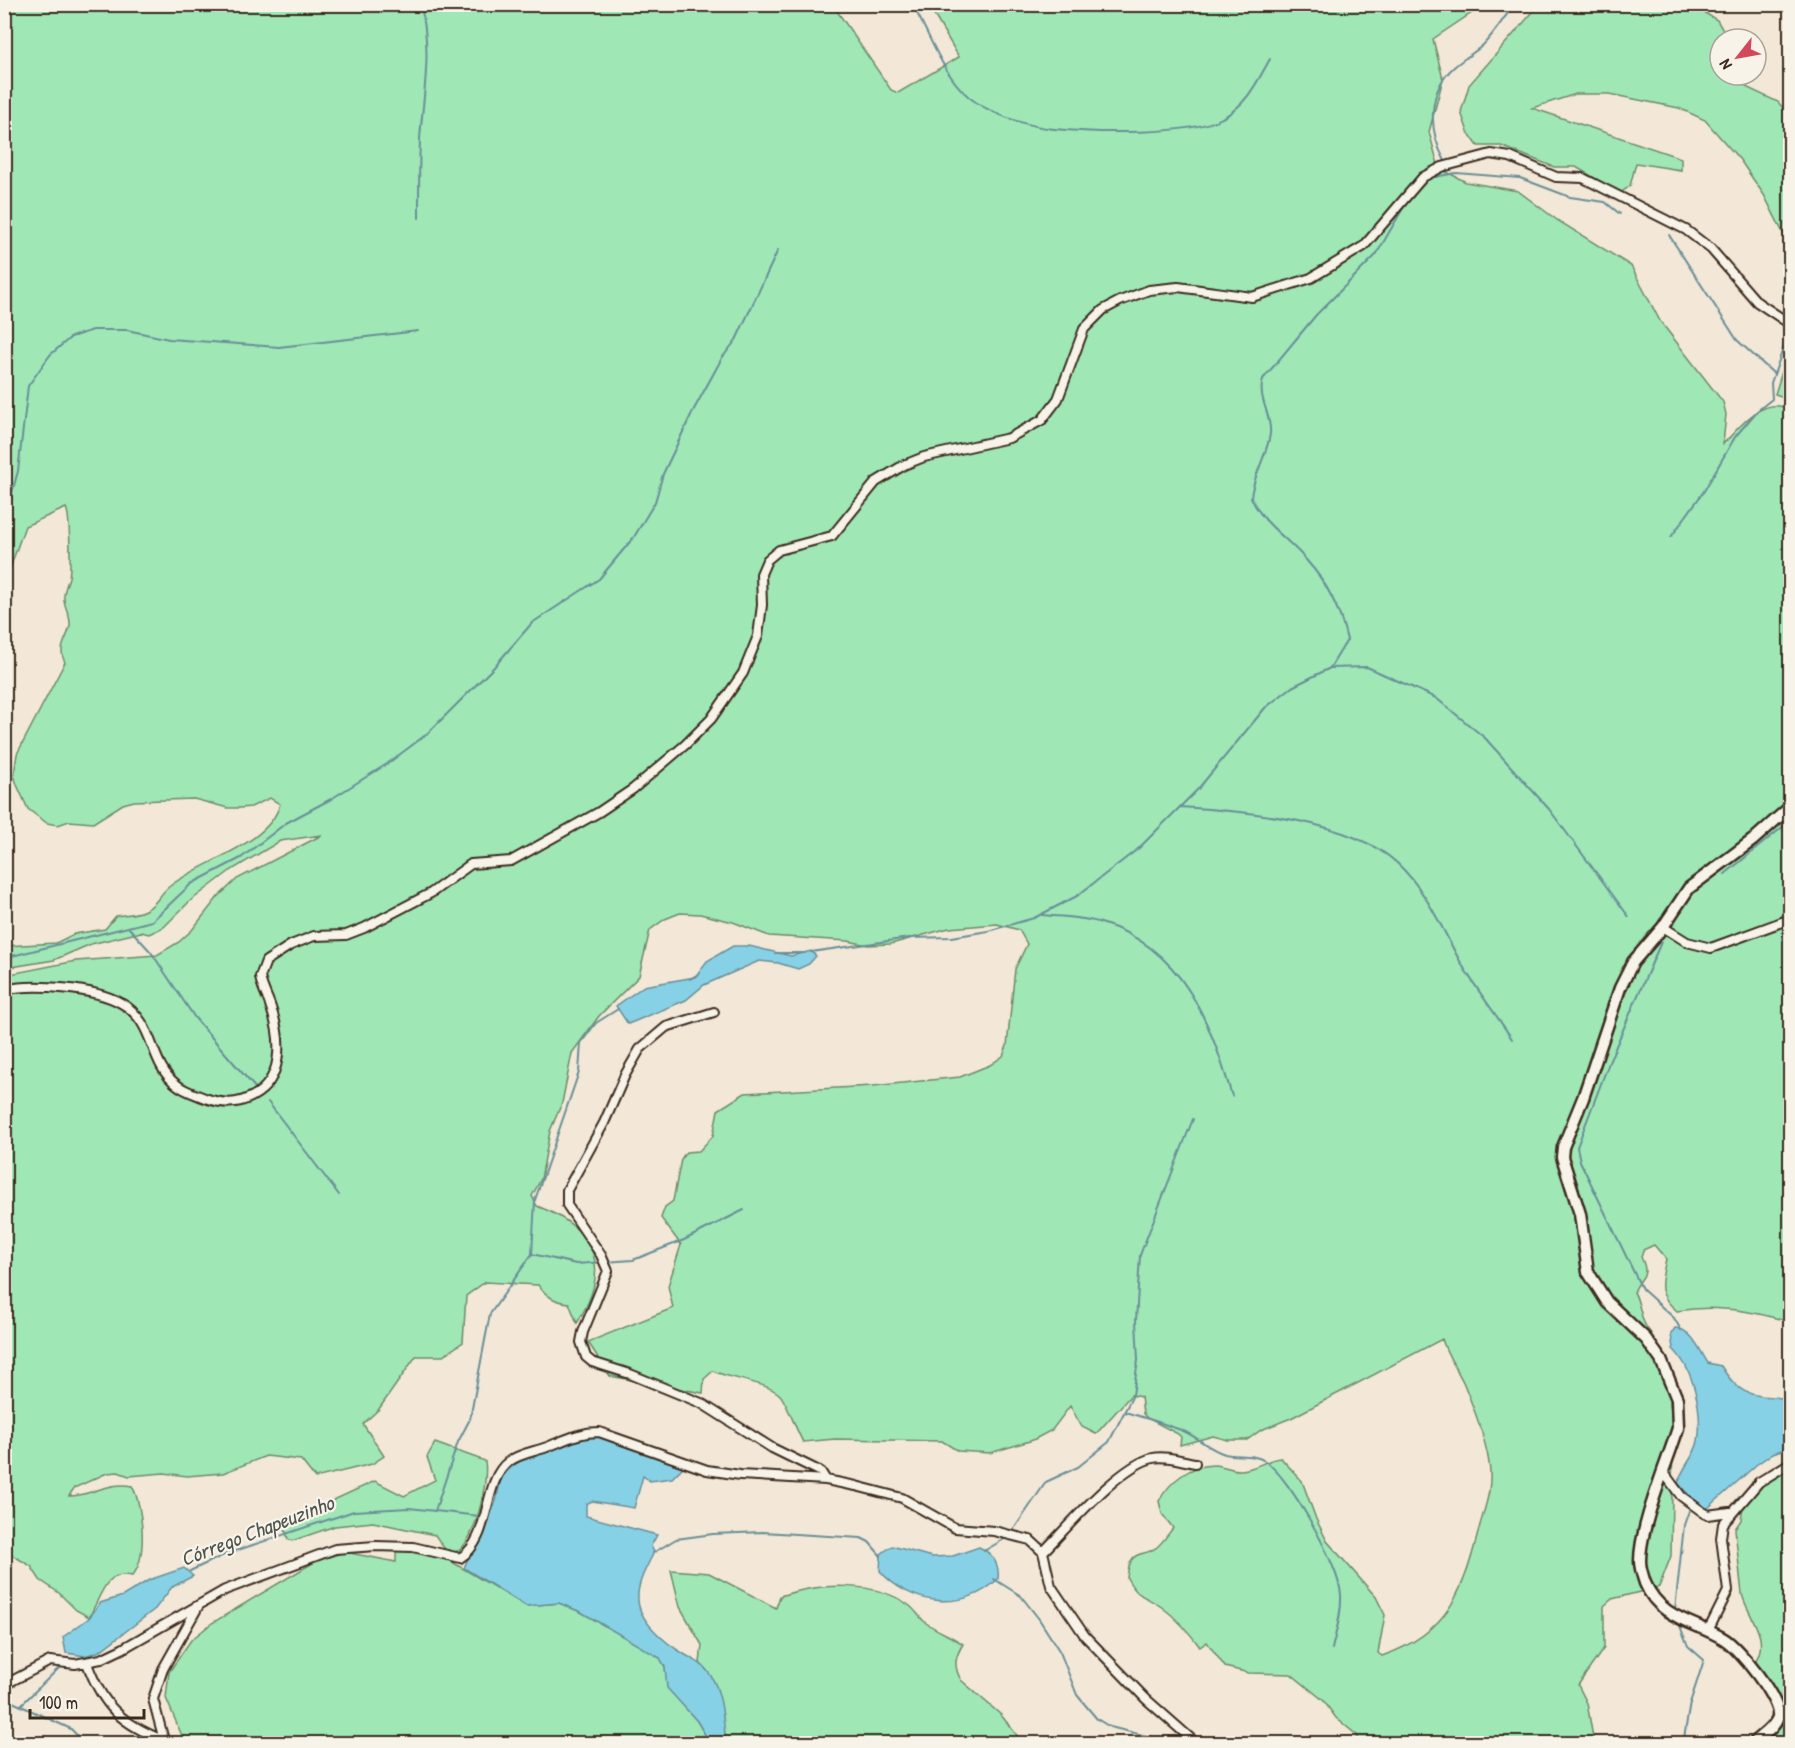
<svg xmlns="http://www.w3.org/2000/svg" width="1795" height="1748" font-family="'Patrick Hand',sans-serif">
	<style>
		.green { fill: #9fe8b6; stroke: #6d896a; stroke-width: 1.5 }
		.water { fill: #87d1e7; stroke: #698e97; stroke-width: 1.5 }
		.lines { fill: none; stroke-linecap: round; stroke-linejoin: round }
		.stream { stroke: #698e97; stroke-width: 2 }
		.street-casing { stroke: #3b2a1e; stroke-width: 12 }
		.secondary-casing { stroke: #3b2a1e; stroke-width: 15 }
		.street { stroke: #f7f3e8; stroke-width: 8 }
		.secondary { stroke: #f7f3e8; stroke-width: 10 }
		.labels { text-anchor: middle; stroke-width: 4.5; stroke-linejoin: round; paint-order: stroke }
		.water-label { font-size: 21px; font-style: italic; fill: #4e5450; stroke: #f7f3e8 }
	</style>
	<rect width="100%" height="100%" fill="#f3e8d7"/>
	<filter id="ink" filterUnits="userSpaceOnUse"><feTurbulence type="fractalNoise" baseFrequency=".0167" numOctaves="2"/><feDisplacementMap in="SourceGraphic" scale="12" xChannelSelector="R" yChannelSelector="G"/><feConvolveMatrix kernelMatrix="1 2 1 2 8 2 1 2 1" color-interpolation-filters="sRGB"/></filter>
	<g filter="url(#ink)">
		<path class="green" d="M5,5H833L891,90L898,93L959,57L928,5H1476V10L1433,39L1443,79L1429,132L1439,168L1466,182L1518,191L1557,220L1631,266L1660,321L1723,402L1726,414L1723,444C1740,427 1763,394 1790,410V1322C1753,1311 1716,1304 1677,1311C1656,1293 1661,1284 1666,1259L1654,1245L1643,1250L1641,1257C1651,1277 1640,1276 1634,1292C1641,1304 1640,1322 1650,1332L1674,1378L1670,1402L1673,1433L1671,1556L1659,1587L1612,1599L1604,1606V1648L1578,1685L1587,1703L1594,1743H1356L1358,1736L1336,1718L1323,1700L1291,1674L1249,1673L1225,1667L1207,1642L1200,1647C1189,1632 1179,1620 1163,1608C1146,1595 1139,1600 1127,1578C1130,1546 1142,1559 1157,1547C1163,1542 1168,1534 1173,1528L1162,1514L1159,1501C1170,1481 1190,1465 1214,1465C1223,1465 1232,1471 1241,1470C1256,1469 1267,1459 1281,1458L1302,1481L1316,1519L1327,1541L1376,1597L1385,1615L1378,1653L1382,1656C1450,1633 1464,1589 1480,1525C1486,1504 1493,1486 1489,1463C1485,1437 1474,1409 1464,1384C1457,1369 1447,1356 1442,1339L1291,1418L1261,1430L1247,1440H1228L1213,1436L1180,1445L1181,1437L1178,1434L1147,1418L1143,1414L1141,1397L1131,1395L1096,1434L1082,1427L1070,1406L1052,1430L1033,1440L990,1453L958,1451L942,1441L835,1439L803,1442C797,1432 786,1401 780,1395C767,1382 730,1379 713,1371L704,1379L703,1393L610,1376L588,1342L673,1308L668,1286L681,1245L661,1218L665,1207L673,1201L681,1159L686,1152L699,1151L713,1136L718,1110L745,1093L873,1086L960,1077L990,1065L1003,1056L1007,1046L1015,969L1027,944L1019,930L997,924L949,928L891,944L868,945L848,941L769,936L733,922L700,914L680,913L665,919L650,930L639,976L599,1016L572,1053L562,1103L550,1131L541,1179L532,1196L537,1206C597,1229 612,1268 577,1323L569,1303C554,1301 547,1297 538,1285L485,1282L466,1296L463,1342L443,1356H416L379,1409L363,1424L384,1456L372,1464L315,1478L301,1460L266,1456L223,1473L187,1476L164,1473L129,1476L118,1472L107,1473L74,1488L69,1496C91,1496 109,1481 132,1486C143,1505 148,1559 132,1576C104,1569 101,1598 89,1617L76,1610L59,1593L40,1580L31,1566L5,1551V975L76,961L157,955L179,942L192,930L218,897L237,879L322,835L280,841L230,871L189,902L164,927L149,934L141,932L91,944L54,960L5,968L6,946L56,943L74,934L105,929L116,916C127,914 137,915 147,909C157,904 161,892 170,886C201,861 269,845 280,804L270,798L251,807L240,808H228L194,799L134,801L123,804L93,823L69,821L58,825L47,823L37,816L28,809L17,785L14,775L17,754L65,662C57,648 67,640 70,626C71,615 65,610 64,600C63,591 67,585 69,577C71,568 70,514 66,508L25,526L5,582Z
			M1539,5H1691L1717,20L1728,39H1720V75H1739L1748,88L1778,102L1790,116V247L1764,195L1740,160L1705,120L1679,108L1609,94H1576L1532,108L1681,158V170L1636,163L1630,186L1620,193L1576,167H1554L1501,146H1478L1468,132L1461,112L1469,85Z
			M1790,346V399L1775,394Z
			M435,1443L485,1461C488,1483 477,1534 460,1550C445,1557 443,1545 435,1535L373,1522L335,1526L292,1541L288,1539L284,1526L285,1518L301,1515L375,1481L404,1496L435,1480L427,1457Z
			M1790,1460V1743H1758L1771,1735L1767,1727L1788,1709L1775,1697L1754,1663C1772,1638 1748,1618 1742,1594L1735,1529L1741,1520L1745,1491L1781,1463Z
			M396,1548L437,1553L526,1606L559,1603L581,1612L636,1643L660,1658L665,1667L668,1688L697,1721L710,1743H185L166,1698L169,1672L191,1640L212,1623L316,1561L345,1552L396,1562Z
			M671,1570L709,1573L776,1608L780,1596C818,1583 876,1580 910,1606C916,1611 920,1618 926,1623C938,1631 951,1636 963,1644C955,1657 953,1666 961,1680L1001,1715L1023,1743H726L708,1672L700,1663L702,1645L680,1607Z"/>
		<path class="water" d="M733,946H749L791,956L811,951L816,956L809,964L798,969L778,963L759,961L704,985L686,1000L633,1022L628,1024L616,1006L644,986L695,977L707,961Z
			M1675,1328C1692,1329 1700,1351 1708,1363L1721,1366C1742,1401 1756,1394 1790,1399V1447L1773,1453L1756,1465L1708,1508L1699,1506L1678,1483C1682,1467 1695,1457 1698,1441C1703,1413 1694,1369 1673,1349L1671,1334Z
			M600,1436L642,1449L683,1467L672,1478L650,1481L643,1476L634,1508L592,1501L586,1504V1516L657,1535L651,1546L654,1552C647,1567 637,1582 638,1599C638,1621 667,1644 684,1654C694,1660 702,1663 709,1673C723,1693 723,1720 726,1743H710L697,1721L667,1688L665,1667L660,1658L581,1612L559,1603L526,1606L464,1568C473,1545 488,1524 496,1501C499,1493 498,1482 504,1475C520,1453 575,1438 600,1436Z
			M892,1546L932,1557L953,1556L979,1547C992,1553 1000,1564 998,1579C964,1613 910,1605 880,1571L881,1554Z
			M184,1568L193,1576L172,1587L155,1609L100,1651L85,1656L66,1653L63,1637L89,1618L100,1603L123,1596L149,1580Z"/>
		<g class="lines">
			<path class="stream" d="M912,4C931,36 945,83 977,103C999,117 1028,126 1054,129C1092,133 1190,136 1222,118C1247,105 1257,82 1270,59
				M1445,161C1428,131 1427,91 1454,67C1463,59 1474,53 1483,45C1495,33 1504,17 1515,4
				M419,218C419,192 419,165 420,139C423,96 433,47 420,4
				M1669,235L1737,340L1773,373
				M4,522L18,471L28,386L50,355L71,337L93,330H127L169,339L279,347L418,331
				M1671,537L1704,491L1735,437L1757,411L1772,399L1771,383L1790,329
				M1330,668L1347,640C1340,609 1328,584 1307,561C1289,539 1262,524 1251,497C1253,475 1267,456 1270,434C1272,414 1257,399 1263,379L1316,315L1376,255L1406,203L1429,178L1456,173L1520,178L1570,197L1605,202L1620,214
				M1180,807C1243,811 1349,819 1397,863C1427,891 1442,929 1461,963C1476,989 1496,1014 1512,1039
				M1725,874L1790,821
				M1042,915C1061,917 1083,917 1101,923C1183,947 1210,1022 1232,1096
				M129,928L151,952L195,1018L257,1090
				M1661,942L1610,1060L1577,1147L1580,1161L1642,1289L1674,1318L1681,1330
				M811,952L909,938L952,937L988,931L1034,918L1077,896L1139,848L1198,789L1265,708L1292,687L1330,668L1367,667L1436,698L1485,738L1549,809L1629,917
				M775,953H805
				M4,958L152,921L191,884L241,858L286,823L331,799L387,764L427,734L494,667L532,623L599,579L634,537L655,502L663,474L692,413L722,358L736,340L778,250
				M690,979L700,973
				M268,1102L339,1195
				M532,1254L576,1264L633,1260L684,1240L744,1210
				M1125,1412C1143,1417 1162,1423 1181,1430C1197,1436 1208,1449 1225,1454C1238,1457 1253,1453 1265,1461C1289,1476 1340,1567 1341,1595C1342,1613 1336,1631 1332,1649
				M435,1511L458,1442L470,1419L490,1314L532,1254L535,1200L579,1072L581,1043L596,1023L618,1009
				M1014,1529L1046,1482L1078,1467L1109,1442L1133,1395L1138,1360L1136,1321L1140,1255L1193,1119
				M984,1551L1006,1538
				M653,1553L676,1539L713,1534L763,1532L861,1538L869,1542L881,1556
				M190,1571L226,1554L354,1511L409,1508L479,1516
				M994,1579L1021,1596L1039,1619L1060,1652L1077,1695L1097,1719L1110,1727L1179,1744
				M1675,1610L1684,1525L1691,1505
				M1680,1626L1688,1646L1704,1660L1690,1703L1683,1744
				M4,1698L71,1729L85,1744
				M21,1705L60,1667
				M1301,1744L1316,1741L1362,1744"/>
			<defs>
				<path id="street" d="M1663,927L1687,942L1711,948L1790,919
					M4,990C33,983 95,988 121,1003C156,1022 148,1062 176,1084C184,1091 195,1094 205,1098C222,1104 237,1105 253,1096C283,1080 282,1041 272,1011C269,999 262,989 260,977L266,961L291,945L314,936L346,935L364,928L431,893L471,864L511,861L599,812L633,789L685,745L711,719L743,673L758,636L762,605L761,574L767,560L779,550L832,536L876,482L904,465L924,457L1009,438L1042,420L1058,399L1084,329L1103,310L1120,301L1149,290L1178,287L1252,297L1311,278L1364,246L1423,177L1442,167L1491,154L1510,157L1556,177L1583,178L1686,230L1711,249L1757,302L1790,324
					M714,1012L666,1027L640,1049L625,1075L604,1123L567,1190V1205L601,1255L608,1271L583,1332L581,1342L586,1357L592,1362L630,1374L701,1403L772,1448L821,1472L826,1480
					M1664,1473L1681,1496L1707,1515L1730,1512
					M1043,1552C1068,1527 1120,1465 1153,1458C1166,1455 1182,1461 1195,1463
					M1708,1631L1728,1591L1721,1538L1723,1524L1759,1482L1790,1463
					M87,1663C103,1707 122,1724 165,1741
					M4,1685L50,1661L75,1664L101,1659L122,1649L225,1590L335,1549L375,1546L413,1547L460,1558C492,1539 482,1482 508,1462C520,1453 534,1452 547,1447C565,1440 579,1432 599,1432L707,1470L740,1475L826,1480L856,1486L902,1498L955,1528L994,1531L1030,1540L1043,1552L1051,1586L1085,1636L1146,1699L1197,1744
					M1778,1709L1790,1722
					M165,1744L153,1699L163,1669L199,1605"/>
				<path id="secondary" d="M1753,1744C1761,1736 1775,1728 1778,1717C1781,1700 1739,1648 1724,1639C1694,1621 1660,1619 1645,1583C1643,1577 1640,1567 1640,1561C1640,1526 1667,1463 1678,1428L1677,1399L1661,1360L1646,1339L1607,1302L1588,1272L1580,1214L1562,1157L1563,1147L1583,1098L1620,988L1633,962L1663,927L1689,888L1753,840L1790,807"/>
			</defs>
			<use href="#street" class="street-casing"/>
			<use href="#secondary" class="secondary-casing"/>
			<use href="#street" class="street"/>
			<use href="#secondary" class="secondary"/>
		</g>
	</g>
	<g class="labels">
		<g class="water-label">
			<text transform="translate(257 1531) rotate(-21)" y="7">Córrego Chapeuzinho</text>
		</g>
	</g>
	<rect width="1795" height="1748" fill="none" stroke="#f7f3e8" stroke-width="24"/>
	<rect x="12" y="12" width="1771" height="1724" fill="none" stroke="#3b2a1e" stroke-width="2" filter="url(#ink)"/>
	<g transform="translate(1738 57) rotate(239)"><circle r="28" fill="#f7f3e8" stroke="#aca397" stroke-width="1.5"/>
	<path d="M0-4.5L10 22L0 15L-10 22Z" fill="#d1495b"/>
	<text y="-9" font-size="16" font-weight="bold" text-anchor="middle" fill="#3b2a1e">N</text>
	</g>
	<path d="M30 1709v9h114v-9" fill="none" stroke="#3b2a1e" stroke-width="3"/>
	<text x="39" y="1709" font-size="18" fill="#3b2a1e" stroke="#f7f3e8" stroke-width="4.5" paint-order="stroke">100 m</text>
</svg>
